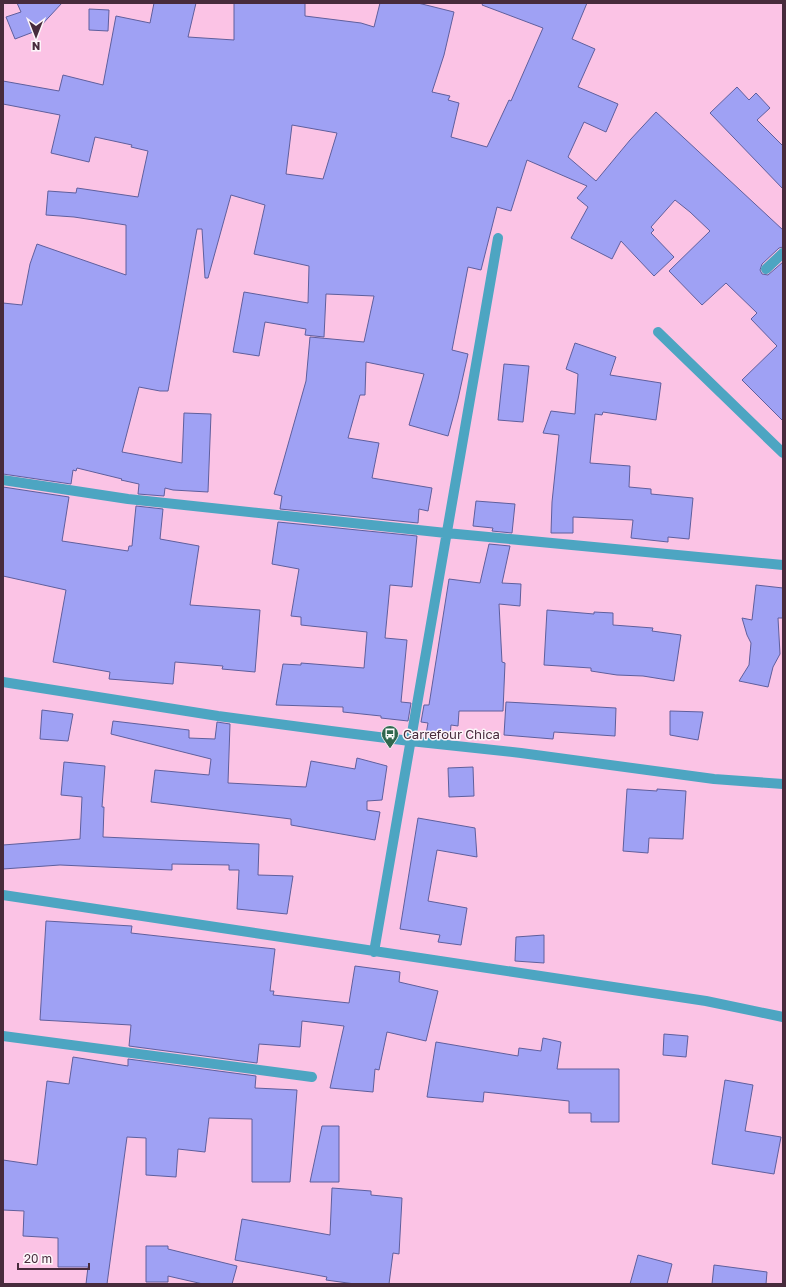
<svg xmlns="http://www.w3.org/2000/svg" width="786" height="1287" font-family="'Golos Text',sans-serif">
	<style>
		.building { fill: #9fa1f4; stroke: #5f5f9d; fill-rule: evenodd }
		.lines { fill: none; stroke-linecap: round; stroke-linejoin: round }
		.minor { stroke: #4da5c2; stroke-width: 10 }
		.labels { text-anchor: middle; stroke-width: 3; stroke-linejoin: round; paint-order: stroke }
		.poi-label { font-size: 13px; fill: #472b3c; stroke: #fcf5f9; text-anchor: start }
	</style>
	<rect width="100%" height="100%" fill="#fbc3e5"/>
	<path class="building" d="M17,3H62L36,31L15,39L6,17L21,12Z
		M154,3H196L188,37L234,40V3H305V16L361,23L374,27L380,3H418L454,12L444,55L432,92L450,96L448,100L459,103L451,137L487,147L509,100L511,101L543,28L482,5L483,3H587L572,39L595,49L578,87L618,104L606,132L584,122L568,157L596,181L630,140L656,112L783,230V247L779,248L762,264L760,270L762,274L768,275L783,262V421L742,380L777,346L751,319L757,313L726,283L702,305L669,271L710,231L690,212L675,200L651,227L654,230L651,233L674,257L654,276L621,241L612,259L571,238L588,207L577,198L587,186L527,160L511,211L497,207L481,270L468,267L452,350L468,354L458,399L448,436L409,425L424,374L366,362L365,395H360L348,438L379,443L372,478L432,488L428,511L419,509L418,523L280,509L282,496L274,494L306,381L310,337L364,342L374,296L326,294L324,337L305,335L306,329L265,322L259,356L233,352L244,292L308,303L309,266L254,254L265,205L231,195L208,278H205L202,229H197L168,391H160L139,387L122,452L182,463L184,413L211,414L208,492L173,490L165,488L164,496L138,494L139,484L121,480L122,479L77,468L76,471L73,470L71,484L3,474V303L22,305L30,264L37,244L126,275V225L74,217L46,215L48,191L76,193L77,188L138,197L148,151L131,147L132,145L95,137L89,162L51,153L60,115L3,104V81L59,91L63,75L103,85L116,16L150,23ZM292,125L337,133L323,179L286,174Z
		M89,9L109,10L108,31L89,30Z
		M737,87L749,100L756,93L770,108L757,120L783,146V189L710,113Z
		M575,343L616,357L610,375L661,383L656,420L603,412L602,415L595,414L590,463L630,466L629,487L651,489V494L693,498L689,539L668,537V542L631,538L633,520L573,517V533H551L552,502L559,435L543,433L551,411L575,414L578,374L566,369Z
		M504,364L529,366L523,422L498,420Z
		M3,487L69,497L62,541L128,551L129,546H132L136,506L163,509L160,539L199,546L190,605L260,610L255,672L222,669L223,666L175,662L173,684L109,679L110,672L53,662L66,590L3,576Z
		M476,501L515,504L512,533L492,531L493,528L473,526Z
		M278,522L417,536L412,587L390,585L385,638L407,640L401,702L411,703L408,721L381,718V716L343,712V707L276,705L283,664L301,665V663L364,668L367,632L301,625V617L291,616L299,569L272,564Z
		M489,544L510,546L502,583L521,584L520,606L499,604L502,662L505,663L503,711H459L458,726L451,725L450,736L426,734L428,723L421,722L424,705H429L449,579L480,583Z
		M756,585L783,588V618H778L780,654L773,667L768,687L739,681L749,665L751,643L747,635L742,618L752,620Z
		M547,610L594,614V612L613,613V625L653,628L652,631L681,635L674,681L643,676L617,675L591,671V668L544,665Z
		M506,702L616,708L615,736L554,732L553,739L504,735Z
		M42,710L73,714L68,741L40,739Z
		M670,711L703,712L698,740L670,735Z
		M113,721L189,730V738L215,739L217,722L230,724L228,783L306,787L311,761L355,769L357,758L387,766L382,800L367,801V810L380,812L375,840L291,825V819L151,802L155,770L209,775L211,759L111,734Z
		M64,762L105,766L102,807H104L103,837L259,844L258,875L293,876L287,914L237,909L239,870H229V865L172,864V870L60,865L3,869V845L80,839L82,797L61,795Z
		M473,767L474,796L449,797L448,768Z
		M627,789L657,791V789L686,791L683,839L649,838L648,853L623,851Z
		M418,818L475,828L477,857L437,850L428,901L467,908L461,945L438,942L440,935L400,929Z
		M46,921L132,926L131,933L275,949L270,991H274L273,995L349,1003L355,966L400,972L399,982L438,991L426,1041L387,1032L379,1070L375,1069L373,1092L330,1088L344,1026L302,1021L300,1047L259,1044L257,1063L129,1046L131,1025L40,1020Z
		M544,935V963L515,961L516,937Z
		M664,1034L688,1036L686,1057L663,1055Z
		M543,1038L561,1042L557,1069H619V1122H591V1113H569V1101L484,1092L483,1102L427,1097L436,1042L518,1056L519,1048L541,1051Z
		M73,1057L128,1066V1059L256,1076L255,1088L297,1090L290,1182H252V1119L209,1118L205,1152L178,1149L176,1177L146,1175V1138L127,1137L107,1284H86L88,1267H58V1238L23,1236L24,1211L3,1210V1160L37,1165L47,1081L69,1084Z
		M725,1080L753,1085L745,1131L781,1137L774,1174L712,1164Z
		M322,1126H339V1182H310Z
		M332,1188L371,1191V1195L402,1198L399,1254L393,1253L389,1284H355L326,1280L327,1277L235,1260L242,1219L330,1235Z
		M146,1246H168V1249L237,1266L232,1284H203L168,1276V1282H146Z
		M638,1255L672,1264L667,1284H630Z
		M714,1265L767,1272L766,1284H712Z"/>
	<g class="lines">
		<path class="minor" d="M766,269L783,253
			M658,332L783,453
			M3,480L128,499L446,533L783,565
			M3,682L218,716L331,731L410,741L521,753L714,779L783,784
			M3,895L706,1001L783,1017
			M374,952L498,238
			M3,1036L312,1077"/>
	</g>
	<defs>
		<symbol id="bus-pin" viewBox="-11 -11 22 30"><path d="M0 17L-7.5 6A9.5 9.5 0 1 1 7.5 6Z" fill="#30674e" stroke="#fcf5f9"/><path d="M-5-6H5V4H4V6H2V4H-2V6H-4V4H-5ZM-3.5-4V0h7V-4ZM-3.5 1.2v1.5H-2V1.2ZM2 1.2v1.5H3.5V1.2Z" fill="#fff"/></symbol>
	</defs>
	<g fill-rule="evenodd">
		<use href="#bus-pin" x="380" y="724" width="20" height="27"/>
	</g>
	<g class="labels">
		<g class="poi-label">
			<text x="403" y="739">Carrefour Chica</text>
		</g>
	</g>
	<rect width="786" height="1287" fill="none" stroke="#472b3c" stroke-width="8"/>
	<g transform="translate(36 36) rotate(180)" stroke="#fcf5f9" stroke-width="3" paint-order="stroke">
	<path d="M0-3L7 15L0 10L-7 15Z" fill="#472b3c"/>
	<text y="-6" font-size="11" font-weight="bold" text-anchor="middle" fill="#472b3c">N</text>
	</g>
	<path d="M18 1263v6h71v-6" fill="none" stroke="#472b3c" stroke-width="2"/>
	<text x="24" y="1263" font-size="12" fill="#472b3c" stroke="#fcf5f9" stroke-width="3" paint-order="stroke">20 m</text>
</svg>
